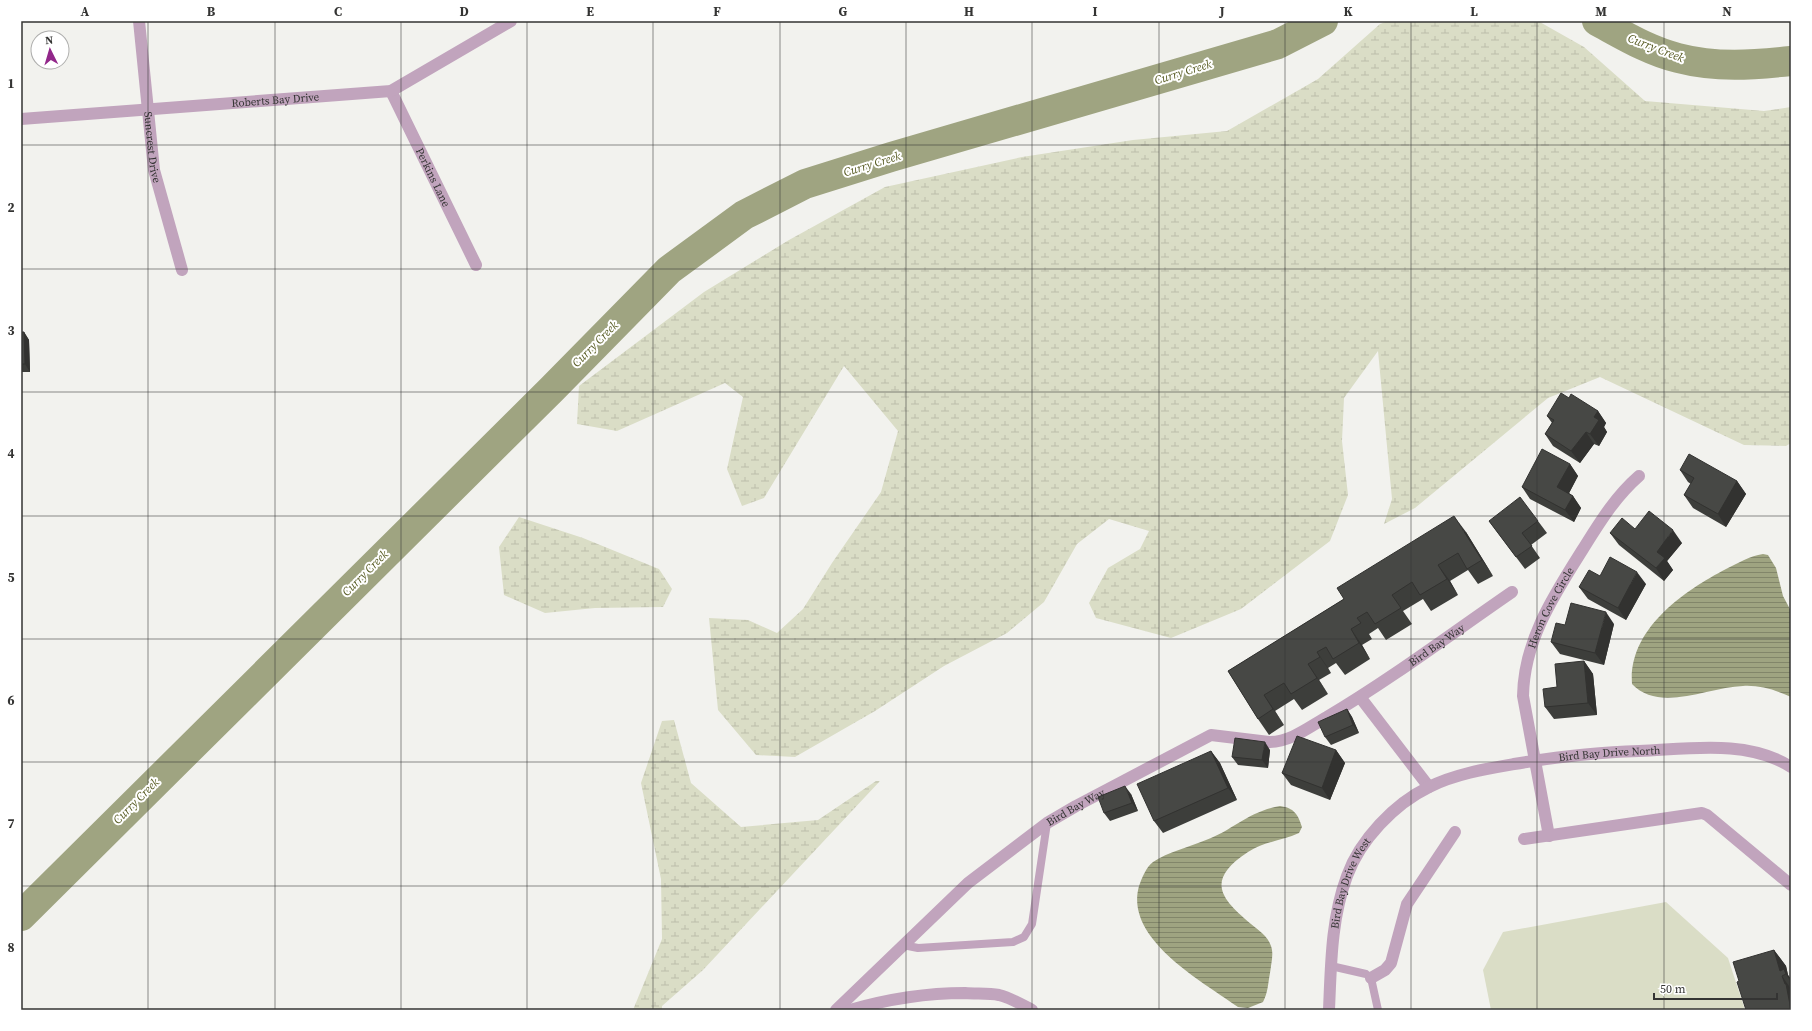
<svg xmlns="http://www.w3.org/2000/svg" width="1812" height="1031" font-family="'Source Serif 4',serif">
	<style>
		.green { fill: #daddc6 }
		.wetland { fill: url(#wetland-marsh) }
		.water { fill: url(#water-rules) }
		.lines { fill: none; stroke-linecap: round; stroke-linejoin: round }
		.river { stroke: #9fa481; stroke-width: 30 }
		.lane { stroke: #c1a4bd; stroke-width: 8 }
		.street { stroke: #c1a4bd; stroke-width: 12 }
		.wall { fill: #3d3e3b }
		.shaded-wall { fill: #323230 }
		.building { fill: #474845; stroke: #323230 }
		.grid { fill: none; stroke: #343433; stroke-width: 1; stroke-opacity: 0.55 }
		.labels { text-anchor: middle; stroke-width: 4; stroke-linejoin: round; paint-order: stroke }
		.street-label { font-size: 11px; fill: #343433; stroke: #fff }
		.water-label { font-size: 12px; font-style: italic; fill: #565a21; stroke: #fff }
		.neatline { fill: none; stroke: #343433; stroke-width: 1.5 }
		.grid-label { font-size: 13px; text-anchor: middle; font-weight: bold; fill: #343433 }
	</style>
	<defs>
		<pattern id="wetland-marsh" width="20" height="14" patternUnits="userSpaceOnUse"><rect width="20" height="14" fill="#daddc6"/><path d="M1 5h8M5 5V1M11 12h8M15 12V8" fill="none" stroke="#bcbeab"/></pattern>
		<pattern id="water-rules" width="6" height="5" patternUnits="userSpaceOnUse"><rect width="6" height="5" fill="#9fa481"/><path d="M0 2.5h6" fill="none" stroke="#82866a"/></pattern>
	</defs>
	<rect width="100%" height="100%" fill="#f2f2ee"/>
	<path class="green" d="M1666,902L1728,958L1745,1010H1491L1483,970L1503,932Z"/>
	<path class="wetland" d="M1388,21H1538L1584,47L1645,101L1764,111L1791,107V443L1786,446L1744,445L1600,377L1548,398L1415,508L1384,524L1392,499L1378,351L1344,398L1342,441L1348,495L1330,541L1241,609L1171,638L1096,618L1089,603L1108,568L1140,549L1149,531L1109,519L1077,544L1044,602L1007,633L944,666L875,711L795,757L756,755L718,710L709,618L748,620L777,633L803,609L832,563L881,492L898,431L844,366L764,498L742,506L727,469L743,397L725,383L617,431L577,424L579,386L704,292L789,240L885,187L1022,157L1133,140L1227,131L1318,79L1380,24Z
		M519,517L583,538L659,569L672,589L663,607L595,608L545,613L504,595L499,547Z
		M674,720L691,783L741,827L818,820L876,781H880L703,970L662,1006V1010H633L662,939L661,879L641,783L662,721Z"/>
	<path class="water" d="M1763,554L1768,555L1776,568L1783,596L1791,611V697C1776,690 1759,685 1743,686C1709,687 1659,713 1632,684C1628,629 1684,591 1726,569C1738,563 1750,556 1763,554Z
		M1280,806C1294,808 1298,814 1302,827L1299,833C1282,841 1265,841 1248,852C1207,879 1218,897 1251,924C1258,930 1268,936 1271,946C1274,954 1271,964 1270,973C1268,983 1268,993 1263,1002L1248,1008L1238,1007C1202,981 1124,939 1139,886C1142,878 1146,867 1153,862C1168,852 1189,847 1206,840C1233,830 1249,811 1280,806Z"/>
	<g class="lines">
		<path class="river" d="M1597,21C1623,35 1649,51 1678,58C1716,68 1753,65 1791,61
			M21,916L552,389L669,270L744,215L805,184L891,157L1278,44L1323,21"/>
		<path class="lane" d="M903,945L918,948L1013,942L1024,937L1032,924L1047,823
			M1331,966L1366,974L1371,978L1378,1010"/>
		<g class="street">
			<path id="s1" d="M139,21L154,170L182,270"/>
			<path id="s2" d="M391,91L476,265"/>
			<path id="s3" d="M21,119L391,91L511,21"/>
			<path d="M1360,697L1429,787"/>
			<path id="s4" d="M1549,836L1523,696C1524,640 1554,595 1583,549C1600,522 1615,497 1639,476"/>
			<path d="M1524,839L1702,813L1707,815L1791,885"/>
			<path d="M1371,978L1385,970L1391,963L1407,904L1455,832"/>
			<path id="s5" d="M836,1010L968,883L1047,823L1076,806L1211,735L1269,742C1291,742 1309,727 1327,717C1391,679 1451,634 1512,592"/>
			<path d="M850,1010C888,999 925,993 965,993C976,994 988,993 999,995C1011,998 1021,1004 1032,1010"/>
			<path id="s6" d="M1329,1010C1331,965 1331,919 1347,876C1360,840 1394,804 1429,787C1455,774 1485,769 1514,764C1556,757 1597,752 1639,751C1689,749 1747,739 1791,767"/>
		</g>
	</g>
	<path class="wall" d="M21,332H24L29,340L30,372H21Z
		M1569,398L1598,411L1606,423L1604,427L1607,432L1599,446L1594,444L1580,463L1553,446L1545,434L1552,423L1547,416Z
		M1570,464L1578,476L1569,493L1573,496L1581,508L1574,522L1530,499L1522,487Z
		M1680,470L1737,481L1746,494L1726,527L1693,508L1684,495L1691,484L1688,482Z
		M1489,521H1538L1547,533L1531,545L1540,558L1525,569Z
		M1635,529L1682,543L1667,561L1673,570L1664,581L1619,545L1610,533Z
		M1466,532L1493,576L1478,584L1468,570L1450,581L1458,595L1431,611L1423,599L1403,611L1412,624L1386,640L1378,628L1369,634L1372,639L1362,645L1370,659L1345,675L1336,663L1328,668L1331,673L1319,680L1328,694L1302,710L1294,699L1275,711L1284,725L1269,735L1258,719L1228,671L1344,599Z
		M1646,584L1626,620L1588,599L1579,587Z
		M1614,624L1604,665L1560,654L1551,642Z
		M1584,661L1593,674L1597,715L1554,719L1545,707Z
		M1347,709L1352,717L1359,733L1331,745L1325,737Z
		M1270,750L1268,768L1238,765L1232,757Z
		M1336,750L1345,763L1330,800L1291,785L1282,773Z
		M1211,751L1220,763L1237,800L1163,833L1154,821Z
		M1131,794L1138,811L1110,821L1104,813Z
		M1774,950L1786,966L1788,975L1791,979V1010L1739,981Z"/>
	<path class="shaded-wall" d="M21,290L22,292L21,308Z
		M24,332L29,340L30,372L25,364Z
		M1598,411L1606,423L1604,427L1607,432L1599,446L1590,434L1594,417Z
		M1586,432L1594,444L1580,463L1571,451Z
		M1570,464L1578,476L1566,499L1557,487Z
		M1737,481L1746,494L1726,527L1718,514Z
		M1573,496L1581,508L1574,522L1565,510Z
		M1454,516L1466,532L1493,576L1482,560Z
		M1673,530L1682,543L1667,561L1673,570L1664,581L1656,568L1657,552Z
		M1438,565L1450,581L1458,595L1447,579Z
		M1637,572L1646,584L1626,620L1618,608Z
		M1606,612L1614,624L1604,665L1595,653Z
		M1351,629L1362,645L1370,659L1359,643Z
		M1317,652L1328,668L1331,673L1320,657Z
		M1584,661L1593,674L1597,715L1588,703Z
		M1308,664L1319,680L1328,694L1317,678Z
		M1264,695L1275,711L1284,725L1273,709Z
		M1347,709L1352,717L1359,733L1353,725Z
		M1265,742L1270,750L1268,768L1262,760Z
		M1336,750L1345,763L1330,800L1322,788Z
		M1211,751L1220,763L1237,800L1228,788Z
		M1125,786L1131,794L1138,811L1132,803Z
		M1774,950L1786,966L1788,975L1791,979V982L1786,974L1780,971Z
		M1782,976L1791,989V1008L1785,984Z"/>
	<path class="building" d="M21,332H24L25,364H21Z
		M1561,393L1569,398L1571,394L1598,411L1594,417L1599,420L1590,434L1586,432L1571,451L1545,434L1554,420L1547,416Z
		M1542,449L1570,464L1557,487L1573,496L1565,510L1522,487Z
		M1689,454L1737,481L1718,514L1684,495L1694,478L1680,470Z
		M1520,497L1538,521L1522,533L1532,546L1516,557L1489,521Z
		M1649,511L1673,530L1657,552L1665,558L1656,568L1610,533L1622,518L1635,529Z
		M1454,516L1482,560L1467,569L1458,553L1438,565L1447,579L1420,595L1412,582L1392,595L1401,608L1375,624L1367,612L1357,618L1361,623L1351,629L1359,643L1333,659L1326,647L1317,652L1320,657L1308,664L1317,678L1291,694L1284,683L1264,695L1273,709L1258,719L1228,671L1344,599L1337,588Z
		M1610,557L1637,572L1618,608L1579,587L1589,570L1600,576Z
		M1571,603L1606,612L1595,653L1551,642L1556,623L1565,625Z
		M1584,661L1588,703L1545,707L1543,689L1557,687L1555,664Z
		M1347,709L1353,725L1325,737L1318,722Z
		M1297,736L1336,750L1322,788L1282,773Z
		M1235,738L1265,742L1262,760L1232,757Z
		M1211,751L1228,788L1154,821L1137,784Z
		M1125,786L1132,803L1104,813L1098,797Z
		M1774,950L1780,971L1784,969L1786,974L1782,976L1785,984H1786L1791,1010H1746L1737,982L1739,981L1733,962Z"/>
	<path class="grid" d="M148,21V1010M275,21V1010M401,21V1010M527,21V1010M653,21V1010M780,21V1010M906,21V1010M1032,21V1010M1159,21V1010M1285,21V1010M1411,21V1010M1537,21V1010M1664,21V1010M21,145H1791M21,269H1791M21,392H1791M21,516H1791M21,639H1791M21,762H1791M21,886H1791"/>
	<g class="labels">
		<g class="street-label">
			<text dy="4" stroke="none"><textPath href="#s3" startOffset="255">Roberts Bay Drive</textPath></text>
			<text dy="4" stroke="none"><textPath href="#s1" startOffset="127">Suncrest Drive</textPath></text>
			<text dy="4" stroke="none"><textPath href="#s2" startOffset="96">Perkins Lane</textPath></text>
			<text dy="4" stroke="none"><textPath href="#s4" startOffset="236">Heron Cove Circle</textPath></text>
			<text dy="4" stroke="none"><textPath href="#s5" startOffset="722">Bird Bay Way</textPath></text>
			<text dy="4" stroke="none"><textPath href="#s6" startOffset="444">Bird Bay Drive North</textPath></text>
			<text dy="4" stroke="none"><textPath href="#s5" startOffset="315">Bird Bay Way</textPath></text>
			<text dy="4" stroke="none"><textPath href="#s6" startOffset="130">Bird Bay Drive West</textPath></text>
		</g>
		<g class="water-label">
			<text transform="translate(1656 48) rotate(21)" y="4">Curry Creek</text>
			<text transform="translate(1183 72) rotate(-17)" y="4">Curry Creek</text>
			<text transform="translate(872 164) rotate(-17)" y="4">Curry Creek</text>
			<text transform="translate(595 344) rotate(-45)" y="4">Curry Creek</text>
			<text transform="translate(365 573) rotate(-45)" y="4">Curry Creek</text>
			<text transform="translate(136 801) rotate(-45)" y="4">Curry Creek</text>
		</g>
	</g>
	<rect width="1812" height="1031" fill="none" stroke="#ffffff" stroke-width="44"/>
	<g transform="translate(50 50) rotate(355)"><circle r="19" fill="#ffffff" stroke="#aeaead"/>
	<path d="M0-3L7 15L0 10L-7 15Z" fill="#92278a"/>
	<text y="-6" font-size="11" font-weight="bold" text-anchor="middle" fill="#343433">N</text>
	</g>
	<path d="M1654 993v6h123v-6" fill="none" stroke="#343433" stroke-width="2"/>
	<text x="1660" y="993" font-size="12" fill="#343433" stroke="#ffffff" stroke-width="3" paint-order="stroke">50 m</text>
	<rect x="22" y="22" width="1768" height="987" class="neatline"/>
	<g class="grid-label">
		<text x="85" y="16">A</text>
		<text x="211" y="16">B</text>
		<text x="338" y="16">C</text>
		<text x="464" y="16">D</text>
		<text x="590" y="16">E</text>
		<text x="717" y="16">F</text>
		<text x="843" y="16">G</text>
		<text x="969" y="16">H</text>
		<text x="1095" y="16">I</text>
		<text x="1222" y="16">J</text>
		<text x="1348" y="16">K</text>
		<text x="1474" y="16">L</text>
		<text x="1601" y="16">M</text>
		<text x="1727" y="16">N</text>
		<text x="11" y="88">1</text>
		<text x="11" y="212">2</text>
		<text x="11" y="335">3</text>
		<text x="11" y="458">4</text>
		<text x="11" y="582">5</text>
		<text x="11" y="705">6</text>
		<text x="11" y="828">7</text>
		<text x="11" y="952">8</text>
	</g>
</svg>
